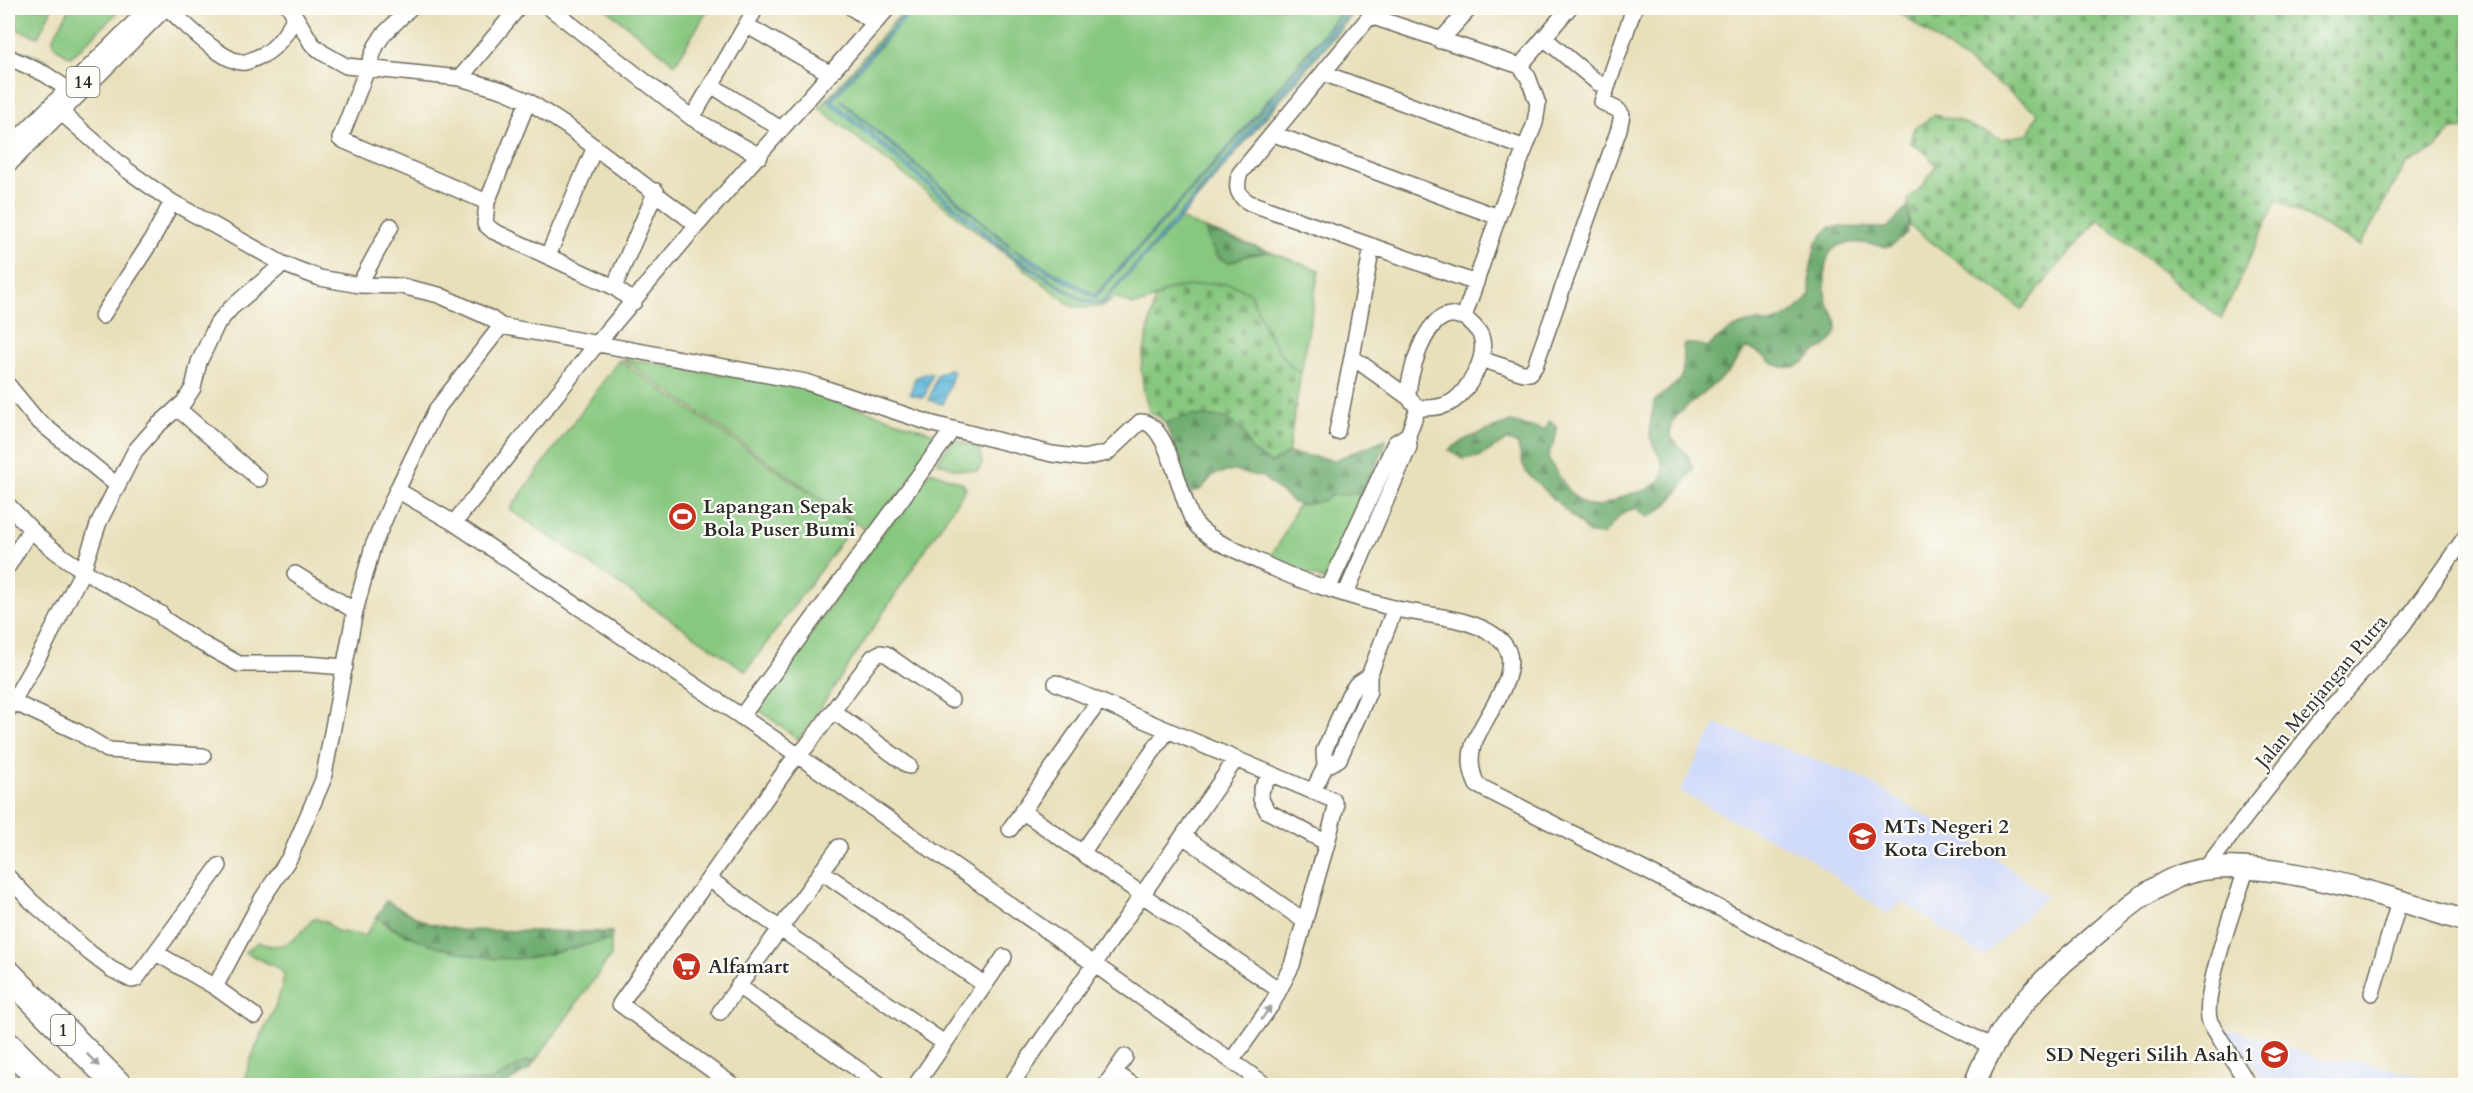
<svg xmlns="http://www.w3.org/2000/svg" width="2473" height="1093" font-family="Cardo,serif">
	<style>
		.built { fill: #d0daf9 }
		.grass { fill: #87c77f; stroke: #597955; stroke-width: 1.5 }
		.forest { fill: url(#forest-firs); stroke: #4c6c4c; stroke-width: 1.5 }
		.cemetery { fill: url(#cemetery-stones); stroke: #597955; stroke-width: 1.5 }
		.water { fill: url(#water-waves); stroke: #447282; stroke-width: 1.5 }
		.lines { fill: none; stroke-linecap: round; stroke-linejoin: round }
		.street-casing { stroke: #6d6a5d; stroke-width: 18 }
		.secondary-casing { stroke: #6d6a5d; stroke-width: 24 }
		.highway-casing { stroke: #6d6a5d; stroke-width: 30 }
		.street { stroke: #fff; stroke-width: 15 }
		.secondary { stroke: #fff; stroke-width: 21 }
		.highway { stroke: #fff; stroke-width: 27 }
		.oneway { fill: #a0a0a0 }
		.labels { text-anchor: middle; stroke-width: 4.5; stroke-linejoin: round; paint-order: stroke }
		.shield { fill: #fdfcf7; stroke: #6a6a68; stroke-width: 1.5 }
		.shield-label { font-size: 18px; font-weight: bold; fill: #2b2b2b }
		.poi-label { font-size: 20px; font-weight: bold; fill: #2b2b2b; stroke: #fdfcf7; text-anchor: start }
		.street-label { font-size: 20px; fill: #2b2b2b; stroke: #fdfcf7 }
	</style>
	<defs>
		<pattern id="forest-firs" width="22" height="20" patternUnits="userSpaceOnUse" patternTransform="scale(1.5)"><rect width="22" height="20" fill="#6dac6e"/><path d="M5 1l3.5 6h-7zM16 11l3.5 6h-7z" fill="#5a8c5b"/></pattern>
		<pattern id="cemetery-stones" width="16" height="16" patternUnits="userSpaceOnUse" patternTransform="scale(1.5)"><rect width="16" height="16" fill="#87c77f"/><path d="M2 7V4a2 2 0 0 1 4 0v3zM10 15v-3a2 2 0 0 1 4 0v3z" fill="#6fa268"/></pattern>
		<pattern id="water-waves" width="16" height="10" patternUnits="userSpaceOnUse" patternTransform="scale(1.5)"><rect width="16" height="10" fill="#5cb8da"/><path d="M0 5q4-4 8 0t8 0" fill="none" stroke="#4c96b1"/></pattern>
	</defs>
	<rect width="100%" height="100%" fill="#fdfcf7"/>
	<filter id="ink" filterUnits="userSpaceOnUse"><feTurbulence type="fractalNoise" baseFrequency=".0167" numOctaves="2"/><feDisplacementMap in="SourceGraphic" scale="12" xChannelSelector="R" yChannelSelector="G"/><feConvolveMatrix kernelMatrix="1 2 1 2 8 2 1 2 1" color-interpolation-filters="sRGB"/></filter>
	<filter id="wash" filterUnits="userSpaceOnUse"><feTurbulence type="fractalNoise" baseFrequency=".008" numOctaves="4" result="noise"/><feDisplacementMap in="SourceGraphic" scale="24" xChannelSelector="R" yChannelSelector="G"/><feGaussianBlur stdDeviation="1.35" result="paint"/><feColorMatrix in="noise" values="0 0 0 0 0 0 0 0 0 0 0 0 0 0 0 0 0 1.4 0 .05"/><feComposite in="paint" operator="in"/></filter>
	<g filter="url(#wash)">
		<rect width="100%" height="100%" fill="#e8e0bb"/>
		<path class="built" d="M1716,724L1857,775L1992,855L2047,896L1983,957L1903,902L1887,914L1804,855L1738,823L1680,791Z
			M2223,1028L2259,1037L2321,1059L2362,1062L2461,1085H2266L2254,1066Z"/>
		<path class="grass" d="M8,8H52L38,37L8,26Z
			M70,8H122L71,57C63,52 53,49 53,38Z
			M605,8H709L675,64Z
			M906,8H1358L1180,219L1205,229L1217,258L1232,262L1248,255L1270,252L1319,270L1301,373C1279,362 1260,315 1249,292L1170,289L1145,303L1133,305L1115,297C1103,311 1089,308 1072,306L819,108Z
			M8,46L49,61L45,68L8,53Z
			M621,358L796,387L942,436L870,533Z
			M619,360L854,524L746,671L510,509Z
			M953,439L979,448L982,463L978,471L956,469L937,462Z
			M931,471L962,483L966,488L799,740L758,709L878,539Z
			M1348,493L1361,494L1327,581L1269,559L1280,542L1298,504C1311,507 1321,499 1332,495C1336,493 1343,494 1348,493Z
			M377,917L393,929L425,942L495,959L611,940V956L535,1061H527L490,1082L461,1079L428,1081L415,1086H244C249,1046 279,1014 284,976L280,969L245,952L258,942C285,954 299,936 314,918L326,922L336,931L365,936Z
			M8,1061L34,1085H8Z"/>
		<path class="forest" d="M1908,207C1910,232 1910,234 1889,247C1859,243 1824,232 1825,276C1825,285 1824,295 1827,303C1832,313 1840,321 1836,333C1832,345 1822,347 1813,354C1805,360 1801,367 1790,367C1770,369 1764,350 1746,348L1727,373L1677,415L1671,424L1670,436L1688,456L1693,469C1683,486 1665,512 1647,517L1636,508L1622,513L1603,535L1590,534L1527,473C1521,463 1521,454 1517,443L1505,441L1479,457L1462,459L1449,450L1466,439L1510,422L1545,430L1549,421L1557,426C1559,438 1549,447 1548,459C1558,474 1578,513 1600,506C1610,503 1619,497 1630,494C1641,491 1656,489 1662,477C1669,461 1651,450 1650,434C1649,424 1653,412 1654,402C1664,391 1682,385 1683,369C1684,359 1681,355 1684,344H1694L1708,347C1720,336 1737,324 1753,322C1758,321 1763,323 1767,323C1785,322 1799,308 1810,296V271L1816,243L1830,227L1887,228Z
			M1205,229L1270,252L1248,255L1228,263C1213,255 1209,244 1205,229Z
			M1190,415L1226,418L1244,433L1253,451L1271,463L1288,453L1335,460L1386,439L1385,448L1361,494L1332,495L1325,500L1302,505L1294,503L1263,477L1234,471L1214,474L1201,489L1186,495L1171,436L1165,423Z
			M386,901L427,923L460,930L612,932L611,940C582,944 554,955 525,958C478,963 415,944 377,917Z
			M527,1061H535L530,1069L504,1085H415L428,1081L446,1079L490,1082Z"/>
		<path class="cemetery" d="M1893,8H2465V128L2453,129L2434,150L2406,164L2360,246L2277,200L2221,319L2098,219L2022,309L1910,226L1908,200L1924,184L1936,166L1928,155L1911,143L1913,130L1934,115L1957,120L2001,139L2029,134L2038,113Z
			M1211,283L1231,284L1249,292C1260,315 1278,362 1301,373L1288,453L1271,463L1252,451L1244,433L1226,418L1190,415L1165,423L1158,416L1150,413L1144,393L1141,367L1155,298L1170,289Z"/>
		<path class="water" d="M910,8H914L832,100L1013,255L1081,298L1093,302L1102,301L1175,220L1328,34L1351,8H1354L1177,222L1103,303L1093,304L1084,302L1011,257L828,101Z
			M1344,8H1346L1235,142L1096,297H1093L1022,257L1011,247L1095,295L1234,141Z
			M840,99L1010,245L1009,246L851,111Z
			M949,369L954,371L943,404L929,400L937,375Z
			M927,373L932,374L924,398L910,394L915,378Z"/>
	</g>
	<g filter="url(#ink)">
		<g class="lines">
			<defs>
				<path id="street" d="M167,8C183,21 224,65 245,62C251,61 257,57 263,55C278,47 288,31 295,16
					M290,8L312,44L323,53L346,66L460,78L502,90L528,101L568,127L697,225
					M410,8L383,35L376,46L340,139L487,202
					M550,8L692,118L760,156
					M852,8L875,23
					M1376,9L1240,173C1235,187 1237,196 1250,203L1476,283
					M1370,16L1520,66L1528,77L1538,104L1535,123L1498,217L1464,317C1470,322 1476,327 1480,334C1490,355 1468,393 1450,403C1440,408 1429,408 1418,408
					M746,25L831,74
					M1544,38L1598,83
					M1440,41L1470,8
					M8,57L45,74L72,92
					M1520,66L1569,8
					M1323,73L1525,148
					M460,78L518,8
					M711,85L781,129
					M528,101L487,202L485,224L493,231L614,287L634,302
					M56,108L127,170L172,202L283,264L320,278L359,285L401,286L439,295L490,318L501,326L806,382L933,424L1052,454L1084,458L1107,453L1140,422C1168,419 1181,503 1194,522C1203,534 1217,542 1231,548C1257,560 1282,574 1310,583C1338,592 1368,602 1397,609C1428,616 1482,618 1503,643C1527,670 1481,719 1473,746C1469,760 1471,772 1477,785L1991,1046
					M692,118L756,8
					M1274,134L1498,217
					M1372,246L1352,357L1408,397L1418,408
					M550,251L595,147
					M359,285L391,226
					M614,287L656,191
					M102,316L150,243L172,202
					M501,326L436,410L397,490L454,523L776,740L1267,1086
					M1481,359L1523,373H1530L1535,366L1619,129L1622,115L1618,110L1602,102L1634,8
					M8,385L36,419L118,486
					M1408,397C1408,376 1424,318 1450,315C1454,314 1460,317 1464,317
					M177,408L259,479
					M1337,432L1352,357
					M8,505C23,520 36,537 54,550C86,575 125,593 161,614L164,619L199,642L239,664H306L345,667
					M454,523L596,345L697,225L888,8
					M8,566L30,530
					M295,574L355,611
					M1329,587L1395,443L1408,435
					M1346,593L1409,447L1408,435L1418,408
					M1056,683L1333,800L1336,807L1327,843L1292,965L1272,1004L1232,1060
					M13,702L78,732L108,750L203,756
					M8,710L46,643L83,570L99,522L135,451L156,427L184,402L193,388L199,362L217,324L231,308L283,264
					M833,711L909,766
					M741,717L953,429
					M1325,767L1324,751L1349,695L1356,685L1369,676
					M1271,774L1261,790V799L1267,811L1327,843
					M1313,791L1325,767L1339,759L1364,703L1369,691V676L1395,608
					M1022,811L1279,990
					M1010,829L1099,701
					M1183,836L1303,920
					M1082,853L1167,731
					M2247,867C2238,896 2200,998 2210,1022L2249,1086
					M2205,869L2324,716L2403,625L2466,536
					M821,871L985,985
					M8,877L31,901L90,953L111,969L132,980L136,979L219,866
					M709,879L944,1043
					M156,953L215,987
					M738,986L882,1086
					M2372,993L2399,902
					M720,1012L839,847
					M255,1016L215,987L262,899L290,857L323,780L355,611L373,546L397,490
					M1113,1074L1119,1075L1134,1086
					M734,1086L620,1004L790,764L806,747L873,657L880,653L886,654L951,700
					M915,1086L1004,957
					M1010,1086L1236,759
					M1105,1086L1125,1057"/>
				<path id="secondary" d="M1974,1086C1995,1029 2035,985 2081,947C2111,922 2141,892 2177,877C2246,846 2394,900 2466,921"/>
				<path id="highway" d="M8,157L157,8
					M8,974L119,1086
					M8,1046L48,1086"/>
			</defs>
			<use href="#street" class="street-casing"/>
			<use href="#secondary" class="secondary-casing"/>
			<use href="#highway" class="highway-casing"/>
			<use href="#street" class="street"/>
			<use href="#secondary" class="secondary"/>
			<use href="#highway" class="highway"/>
		</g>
		<defs><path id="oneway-solid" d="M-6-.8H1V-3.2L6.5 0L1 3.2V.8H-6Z" transform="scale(1.5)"/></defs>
		<g class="oneway">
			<use href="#oneway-solid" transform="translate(1266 1013) rotate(-55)"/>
			<use href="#oneway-solid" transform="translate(93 1060) rotate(45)"/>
		</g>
	</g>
	<defs>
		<symbol id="stadium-disc" viewBox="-11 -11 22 22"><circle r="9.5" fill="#c8321e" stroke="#fdfcf7"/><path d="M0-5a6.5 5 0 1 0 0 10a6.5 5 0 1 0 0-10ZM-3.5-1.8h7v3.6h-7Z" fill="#fff"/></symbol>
		<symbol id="school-disc" viewBox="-11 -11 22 22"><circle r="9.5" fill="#c8321e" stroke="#fdfcf7"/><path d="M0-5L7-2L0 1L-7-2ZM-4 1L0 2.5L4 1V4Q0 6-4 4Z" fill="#fff"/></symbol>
		<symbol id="supermarket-disc" viewBox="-11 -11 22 22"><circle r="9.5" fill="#c8321e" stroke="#fdfcf7"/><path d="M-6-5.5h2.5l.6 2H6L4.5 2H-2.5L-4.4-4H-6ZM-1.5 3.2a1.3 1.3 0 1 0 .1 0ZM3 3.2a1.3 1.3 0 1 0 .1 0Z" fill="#fff"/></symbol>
	</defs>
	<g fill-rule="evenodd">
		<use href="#stadium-disc" x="666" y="500" width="33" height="33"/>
		<use href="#school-disc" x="1846" y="820" width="33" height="33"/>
		<use href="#supermarket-disc" x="670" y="950" width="33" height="33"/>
		<use href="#school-disc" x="2258" y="1038" width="33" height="33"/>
	</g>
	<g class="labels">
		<g class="shield">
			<rect x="66.5" y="67" width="33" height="30" rx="4.5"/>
			<rect x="51" y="1015" width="24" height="30" rx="4.5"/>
		</g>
		<g class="shield-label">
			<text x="83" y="88">14</text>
			<text x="63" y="1036">1</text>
		</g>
		<g class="poi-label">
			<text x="703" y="513">Lapangan Sepak<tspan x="703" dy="23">Bola Puser Bumi</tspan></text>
			<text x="1884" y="833">MTs Negeri 2<tspan x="1884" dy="23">Kota Cirebon</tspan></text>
			<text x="708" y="973">Alfamart</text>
			<text x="2254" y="1061" text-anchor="end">SD Negeri Silih Asah 1</text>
		</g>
		<g class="street-label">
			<text transform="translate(2321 691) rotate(-50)" y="7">Jalan Menjangan Putra</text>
		</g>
	</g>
	<rect width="2473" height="1093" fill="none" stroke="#fdfcf7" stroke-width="30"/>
</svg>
